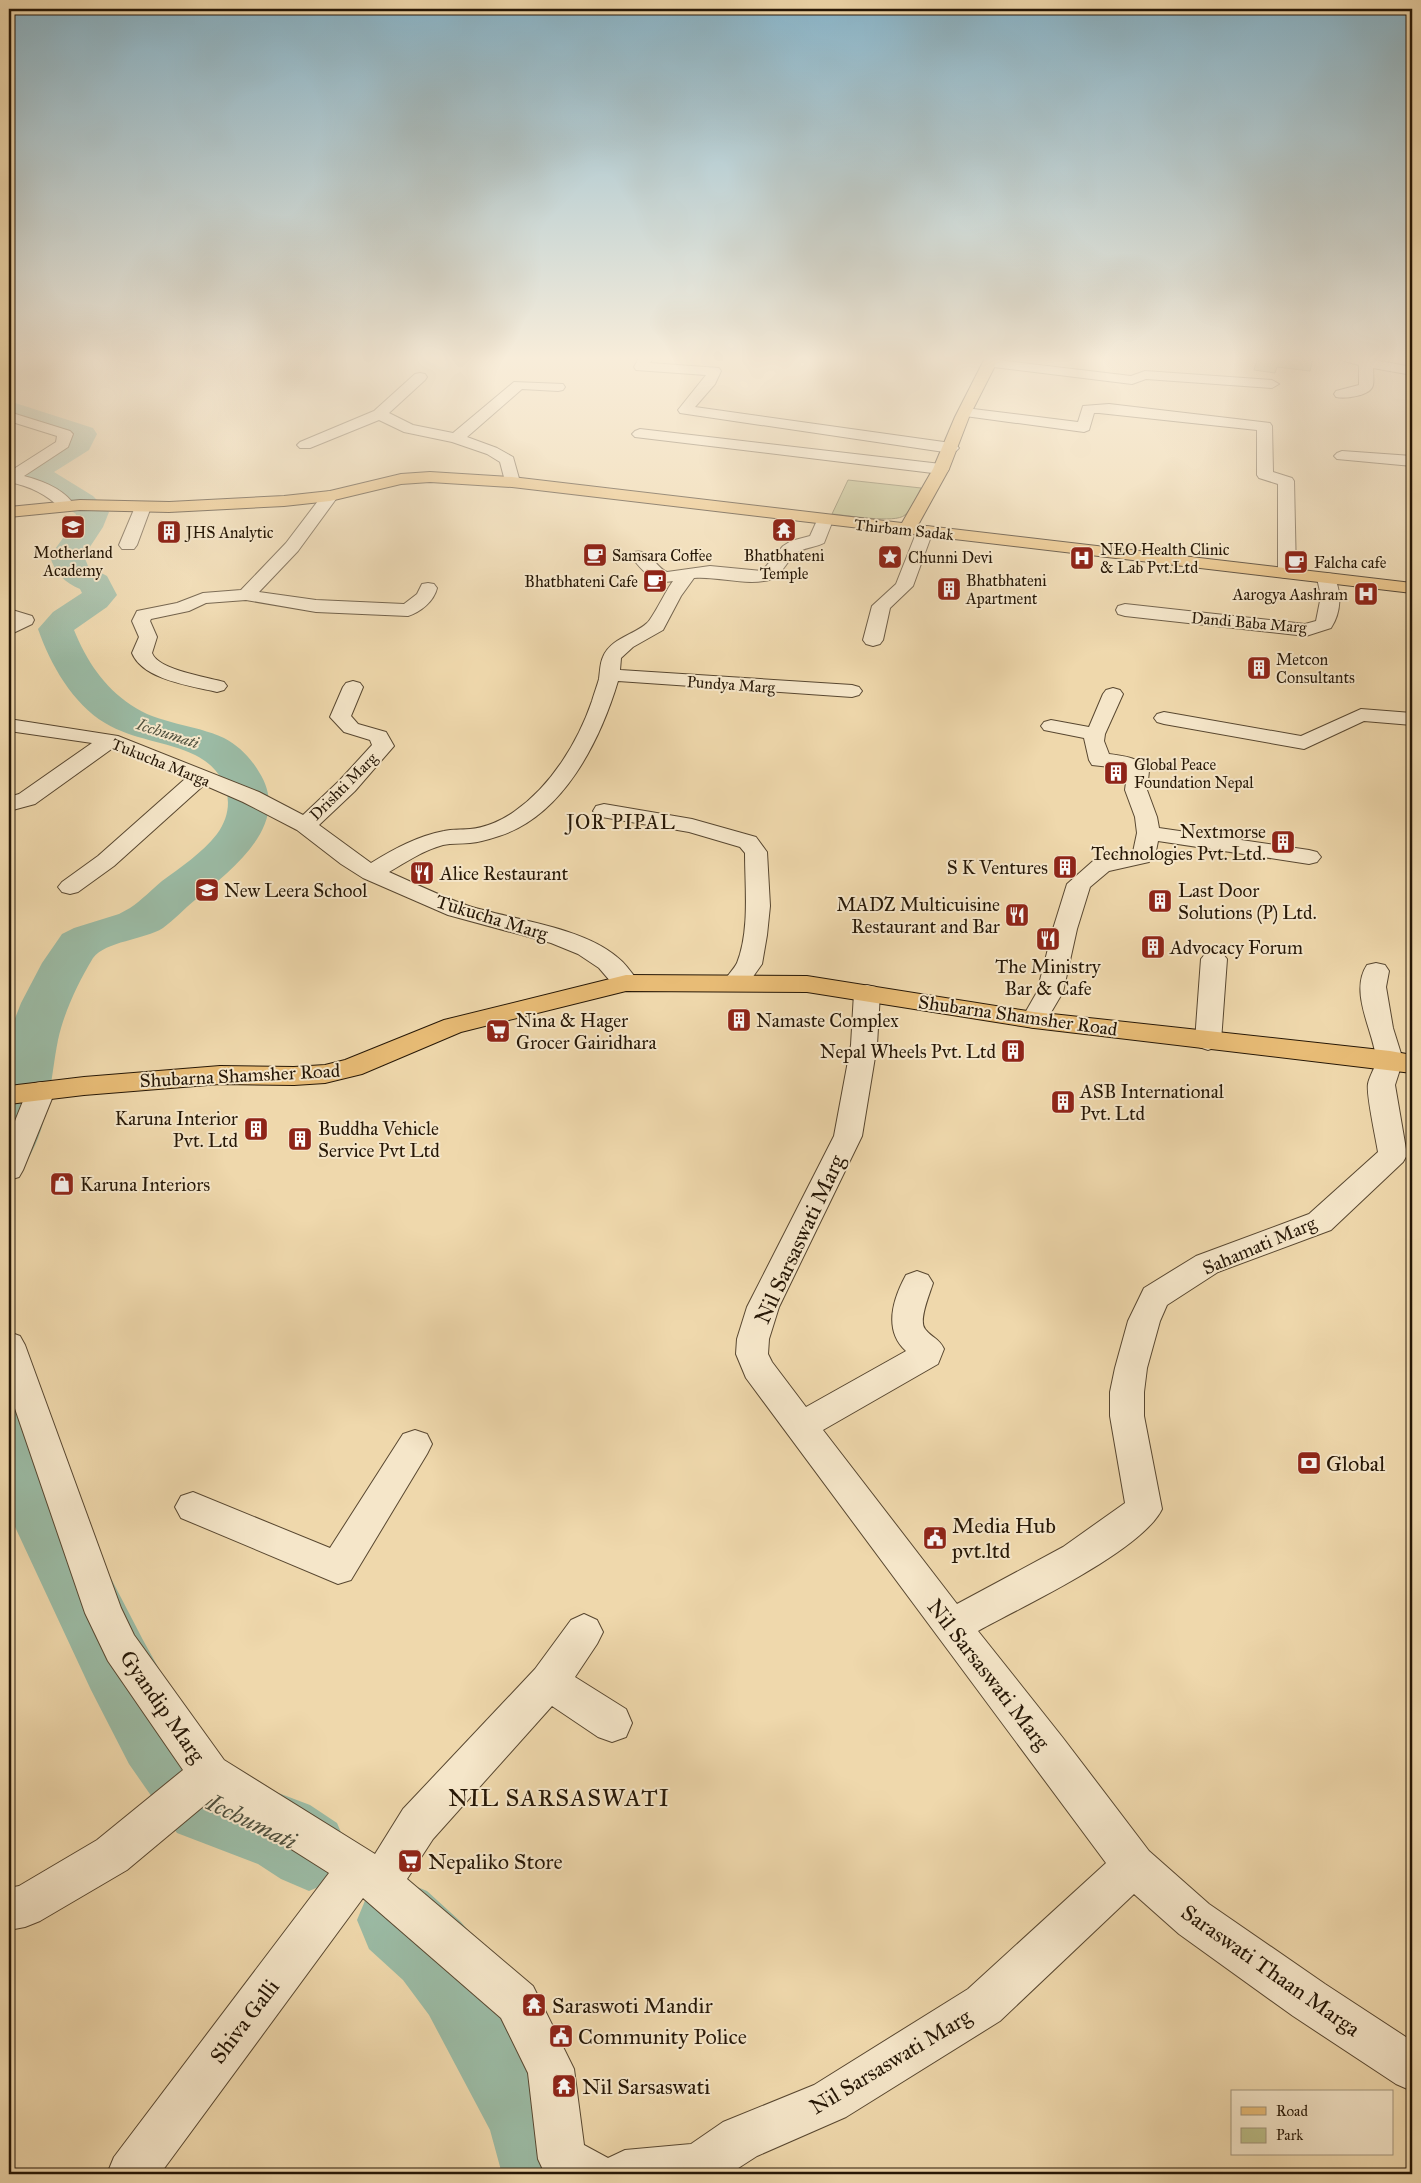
<svg xmlns="http://www.w3.org/2000/svg" width="1421" height="2183" font-family="'IM FELL Great Primer',serif">
	<style>
		.green { fill: #bbbe88; stroke: #706a47 }
		.lines { fill: none; stroke-linecap: round; stroke-linejoin: round }
		.river { fill: #9bbba5; fill-rule: evenodd }
		.minor-casing { stroke: #584730; stroke-width: 2 }
		.major-casing { stroke: #261706; stroke-width: 2 }
		.minor { fill: #f5e6c9; fill-rule: evenodd }
		.major { fill: #e8bc76; fill-rule: evenodd }
		.labels { text-anchor: middle; stroke-width: 4; stroke-linejoin: round; paint-order: stroke }
		.far-street-label { font-size: 16px; fill: #261706; stroke: #f5e6c9 }
		.far-poi-label { font-size: 16px; fill: #261706; stroke: #f5e6c9; text-anchor: start }
		.far-water-label { font-size: 16px; font-style: italic; fill: #4f503e; stroke: #f5e6c9 }
		.poi-label { font-size: 19px; fill: #261706; stroke: #f5e6c9; text-anchor: start }
		.street-label { font-size: 19px; fill: #261706; stroke: #f5e6c9 }
		.neighbourhood-label { font-size: 20px; letter-spacing: 1px; fill: #261706; stroke: #f5e6c9 }
		.near-street-label { font-size: 22px; fill: #261706; stroke: #f5e6c9 }
		.near-poi-label { font-size: 22px; fill: #261706; stroke: #f5e6c9; text-anchor: start }
		.near-neighbourhood-label { font-size: 24px; letter-spacing: 1px; fill: #261706; stroke: #f5e6c9 }
		.near-water-label { font-size: 24px; font-style: italic; fill: #4f503e; stroke: #f5e6c9 }
	</style>
	<rect width="100%" height="100%" fill="#efd8ac"/>
	<filter id="stains"><feTurbulence type="fractalNoise" baseFrequency=".004" numOctaves="4"/><feColorMatrix values="0 0 0 0 .2 0 0 0 0 .09 0 0 0 0 .02 0 0 0 .5 -.17"/></filter>
	<radialGradient id="worn" r=".72"><stop offset=".6" stop-color="#630" stop-opacity="0"/><stop offset="1" stop-color="#630" stop-opacity=".3"/></radialGradient>
	<path class="green" d="M1258,358H1313L1310,371L1277,367L1275,373L1254,370Z
		M848,480L921,488C917,496 912,508 905,515C895,524 846,515 832,514Z"/>
	<g class="lines">
		<path class="river" d="M9,401L93,428L97,434L89,450L54,472L93,496L109,512L103,527L84,556L88,566L107,576L117,595L107,607L74,630C86,660 104,687 131,705C158,724 194,724 224,738C239,746 250,757 259,772C293,825 231,870 195,900C184,909 174,920 163,928C144,940 106,941 93,958C78,983 64,1012 58,1040C50,1080 50,1122 28,1159L9,1164V1034L21,1003L42,963L62,934L74,928L119,914L130,908C142,900 151,890 162,881C181,867 202,853 217,834C239,804 226,770 195,755C166,741 133,740 105,723C73,704 50,664 38,629L53,612L82,593L80,589C65,583 54,572 50,556L71,527L76,514L30,483L20,471L24,465L67,438L9,418Z
			M9,1398L32,1406L75,1509L143,1640L183,1712L231,1775L310,1805L337,1823L349,1851L337,1879L309,1891L281,1879L258,1864L177,1833L129,1764L91,1690L9,1514Z
			M398,1879L427,1891L461,1922L489,1955L562,2083L575,2115L594,2174H502L490,2130L429,2015L403,1980L369,1949L357,1920L369,1891Z"/>
		<defs>
			<path id="minor" d="M639,358H653L650,363L719,368L721,371L715,384L695,407L951,443L956,445L959,448L956,451L951,453L680,413L678,410L706,375L636,370L634,367Z
				M1342,358H1364L1412,367V375L1373,368C1373,373 1374,380 1373,385C1371,396 1345,399 1336,397L1334,394L1336,391L1359,385V365L1344,361Z
				M990,359L1131,376L1145,371L1272,380L1279,384L1272,388L1146,379L1132,384L985,366L983,363L985,360Z
				M420,373L425,374L427,377L425,380L389,413L413,425L453,433L514,382L563,384L565,387L563,390L558,391L522,389L467,437L497,448L513,457L520,482L518,485H506L500,462L487,454L452,442L404,432L379,420L310,448H300L297,445L300,442L374,411L415,374Z
				M1109,404L1270,423L1272,426L1273,472L1292,478L1294,481L1296,573L1293,577L1287,578L1281,577L1278,573V484L1259,478L1257,475V430L1099,413H1094L1089,430L1084,432L965,416L960,415L958,412L960,409L965,408L1078,422L1083,406Z
				M9,412L70,431L73,434L68,447L24,476C43,481 64,489 75,506L73,509H61C47,494 29,486 9,482V472L56,442L57,436L9,421Z
				M640,429L941,464L947,466L949,469L947,472L941,474L635,437L632,434L635,431Z
				M1342,451L1412,456V466L1337,459L1334,456L1337,453Z
				M330,491L336,493L338,496L336,499L298,551L259,592L316,600L404,604L417,594L422,584L428,583L434,584L437,588C434,601 421,612 408,616L316,612L246,600L206,603L189,611L151,619L150,621L157,637L152,653C158,670 207,677 224,682L227,686L224,690L217,692C192,686 143,680 132,653L139,637L132,621L137,611L177,603L203,593L241,590L286,543L324,493Z
				M143,502L149,503L151,507L137,545L134,549H122L119,545L135,507L137,503Z
				M825,515L831,516L833,520L824,543C815,548 803,547 795,554C787,561 781,576 772,579C749,587 718,576 694,578L681,596L663,630L633,647L621,658L620,670L852,685L859,687L862,691L859,695L852,697L618,681C600,741 563,816 499,836C490,839 480,842 470,843C461,844 452,843 443,845C424,850 406,862 389,872C414,883 440,896 466,905C510,920 581,926 617,957C625,963 633,974 639,983L635,989L626,991L617,989L599,968L578,954L551,943L448,915L363,878L341,864L297,830L243,802L204,785L114,866L78,892L70,894L62,892L58,887L62,882L98,856L186,778L113,748L35,804L9,811V797L19,794L92,743L9,731V719L118,736L259,792L303,815L339,781L372,745L370,740L344,732L330,717L343,687L346,683L353,681L360,683L363,687L351,716L358,724L386,732L394,746L355,791L319,825L371,863C394,849 417,836 444,831C452,829 461,830 470,829C485,828 503,820 515,811C551,786 578,742 592,701C594,694 597,686 599,679C600,672 600,663 603,657C611,638 634,635 647,623C653,618 666,590 673,581C654,585 641,570 631,556L634,552C651,548 654,566 667,572L710,566L762,571L783,546L791,541L810,536L819,516Z
				M925,526L931,527L933,531L913,586L890,608L883,640L880,644L873,646L866,644L863,640L872,606L896,584L917,531L919,527Z
				M1326,573L1332,574C1343,590 1341,613 1331,628L1306,636L1125,616L1118,614L1116,610L1118,606L1125,604L1305,624L1316,621L1321,596L1317,578L1320,574Z
				M9,609L32,616L34,620L32,624L9,635Z
				M1113,688L1120,690L1123,694L1105,734L1104,741L1109,754C1124,756 1139,757 1149,771L1147,790L1157,817L1159,828L1309,850L1317,852L1321,857L1317,862L1309,864L1158,841L1156,851L1149,862L1109,871L1090,887L1077,929L1063,992L1043,1026L1034,1028L1025,1026L1021,1020L1037,992L1053,929L1067,884L1093,861L1133,852L1137,833L1135,817L1125,790L1127,774L1119,768L1092,765L1089,760L1084,738L1044,730L1041,726L1044,722L1051,720L1089,727L1103,694L1106,690Z
				M1361,709L1412,713V725L1364,721L1304,749L1164,724L1157,722L1154,718L1157,714L1164,712L1301,736Z
				M604,804L692,819L756,837L767,852L770,906L767,935L762,964L745,988L736,990L727,988L723,982C727,976 734,969 737,963C750,930 745,887 745,853L740,847L689,832L596,816L593,811L596,806Z
				M1214,951L1223,954L1227,959L1221,1041L1217,1047L1208,1050L1199,1047L1195,1041L1201,959L1205,954Z
				M1376,963L1385,965L1389,971L1386,987L1393,1028L1403,1060L1395,1085L1407,1155L1403,1162L1331,1230L1218,1272L1167,1305L1160,1321L1147,1368L1144,1392V1416L1162,1509C1142,1551 1021,1607 978,1631L1063,1738L1149,1851L1209,1904L1325,1984L1412,2041V2091L1396,2084L1293,2016L1179,1934L1134,1894L1000,2021L846,2117L757,2156L729,2174H545L538,2159L528,2073L501,2018L363,1898L160,2174H107L114,2157L329,1873L212,1799L127,1870L40,1921L25,1927L9,1930V1888L19,1886L97,1840L183,1770L108,1661L85,1613L9,1391V1332L20,1336L25,1345L121,1608L134,1635L224,1760L375,1854L403,1809L535,1669L571,1620L584,1614L597,1620L603,1632L597,1644L575,1677L626,1709L632,1723L626,1737L612,1742L598,1737L552,1706L433,1839L407,1879L533,1986L574,2069L584,2145L608,2158L625,2150L691,2144L723,2122L814,2085L968,1989L1106,1863L746,1378L736,1354L737,1339L747,1307L834,1136L851,1045L854,993L858,987L867,985L876,987L880,993L877,1045L862,1136L779,1307L769,1339L768,1354L772,1362L806,1407L906,1351C883,1330 893,1299 906,1275L917,1271L928,1275L933,1283C930,1293 918,1321 925,1329C932,1338 939,1338 944,1349L938,1364L823,1430L957,1604L1063,1547L1125,1503L1110,1416V1392L1115,1368L1128,1321L1144,1288L1196,1256L1309,1214L1378,1152C1376,1139 1366,1094 1368,1084C1369,1076 1377,1066 1376,1058C1373,1030 1349,992 1367,965Z
				M41,1082L51,1084L55,1091L23,1170L19,1177L9,1180V1136L27,1091L31,1084Z
				M415,1430L427,1434L432,1444L427,1454L351,1580L338,1584L181,1518L175,1507L181,1496L193,1492L330,1548L403,1434Z"/>
			<path id="major" d="M985,358H999L969,417L949,469L918,525L1412,583V593L512,487L430,482L401,484L330,501L284,506L169,512L80,510L9,517V507L80,500L169,502L284,496L330,491L401,474L430,472L512,477L902,523L933,469L955,417Z
				M626,975L807,976L1034,1012L1390,1051L1412,1055V1073L1034,1028L807,992L626,991L461,1032L362,1074L325,1083L294,1085L220,1084L84,1095L9,1104V1086L84,1077L220,1066L294,1067L325,1065L345,1060L444,1020Z"/>
		</defs>
		<use href="#minor" class="minor-casing"/>
		<use href="#major" class="major-casing"/>
		<use href="#minor" class="minor"/>
		<use href="#major" class="major"/>
	</g>
	<linearGradient id="sky" x2="0" y2="1"><stop stop-color="#89b7cd"/><stop offset="0.54" stop-color="#f8edda"/><stop offset="1" stop-color="#f8edda" stop-opacity="0"/></linearGradient>
	<rect width="1421" height="664" fill="url(#sky)"/>
	<defs>
		<symbol id="school-square" viewBox="-11 -11 22 22"><rect x="-9" y="-9" width="18" height="18" rx="4" fill="#8f2418" stroke="#f5e6c9"/><path d="M0-5L7-2L0 1L-7-2ZM-4 1L0 2.5L4 1V4Q0 6-4 4Z" fill="#fff"/></symbol>
		<symbol id="temple-square" viewBox="-11 -11 22 22"><rect x="-9" y="-9" width="18" height="18" rx="4" fill="#8f2418" stroke="#f5e6c9"/><path d="M0-6L5-2H3V0L6.5 2.5H4V6H1.5V3h-3V6H-4V2.5H-6.5L-3 0V-2H-5Z" fill="#fff"/></symbol>
		<symbol id="building-square" viewBox="-11 -11 22 22"><rect x="-9" y="-9" width="18" height="18" rx="4" fill="#8f2418" stroke="#f5e6c9"/><path d="M-4-6H4V6H1V3H-1V6H-4ZM-2.5-4.3h1.7v1.8h-1.7ZM.8-4.3h1.7v1.8H.8ZM-2.5-1h1.7V.8h-1.7ZM.8-1h1.7V.8H.8Z" fill="#fff"/></symbol>
		<symbol id="cafe-square" viewBox="-11 -11 22 22"><rect x="-9" y="-9" width="18" height="18" rx="4" fill="#8f2418" stroke="#f5e6c9"/><path d="M-5.5-4.5H6V0H3Q3 3.5 0 3.5H-2.5Q-5.5 3.5-5.5 0ZM3-3.2v2h1.7v-2ZM-6 4.5H4V6H-6Z" fill="#fff"/></symbol>
		<symbol id="sight-square" viewBox="-11 -11 22 22"><rect x="-9" y="-9" width="18" height="18" rx="4" fill="#8f2418" stroke="#f5e6c9"/><path d="M0-6L1.8-2.2L6-1.7L2.9 1.2L3.7 5.4L0 3.3L-3.7 5.4L-2.9 1.2L-6-1.7L-1.8-2.2Z" fill="#fff"/></symbol>
		<symbol id="hospital-square" viewBox="-11 -11 22 22"><rect x="-9" y="-9" width="18" height="18" rx="4" fill="#8f2418" stroke="#f5e6c9"/><path d="M-5-5h3v3.5h4V-5h3V5h-3V1.5h-4V5h-3Z" fill="#fff"/></symbol>
		<symbol id="restaurant-square" viewBox="-11 -11 22 22"><rect x="-9" y="-9" width="18" height="18" rx="4" fill="#8f2418" stroke="#f5e6c9"/><path d="M-5-6h1v4h1v-4h1v4h1v-4h1v5L-1.5 .5V6h-2V.5L-5-1ZM5-6V6H3V1.5H1.5Q1.5-4 5-6Z" fill="#fff"/></symbol>
		<symbol id="supermarket-square" viewBox="-11 -11 22 22"><rect x="-9" y="-9" width="18" height="18" rx="4" fill="#8f2418" stroke="#f5e6c9"/><path d="M-6-5.5h2.5l.6 2H6L4.5 2H-2.5L-4.4-4H-6ZM-1.5 3.2a1.3 1.3 0 1 0 .1 0ZM3 3.2a1.3 1.3 0 1 0 .1 0Z" fill="#fff"/></symbol>
		<symbol id="shop-square" viewBox="-11 -11 22 22"><rect x="-9" y="-9" width="18" height="18" rx="4" fill="#8f2418" stroke="#f5e6c9"/><path d="M-5-2.5h2.3a2.7 3.5 0 0 1 5.4 0H5L5.5 6h-11ZM-1.5-2.5h3a1.5 2.3 0 0 0-3 0Z" fill="#fff"/></symbol>
		<symbol id="bank-square" viewBox="-11 -11 22 22"><rect x="-9" y="-9" width="18" height="18" rx="4" fill="#8f2418" stroke="#f5e6c9"/><path d="M-6-4H6V4H-6ZM0-2.3a2.3 2.3 0 1 0 0 4.6a2.3 2.3 0 1 0 0-4.6Z" fill="#fff"/></symbol>
		<symbol id="civic-square" viewBox="-11 -11 22 22"><rect x="-9" y="-9" width="18" height="18" rx="4" fill="#8f2418" stroke="#f5e6c9"/><path d="M-.6-6.5H3V-4.5H.6V-3L4-1V1h2V6H-6V1h2V-1L-.6-3ZM-1.2 2.5V6h2.4V2.5Z" fill="#fff"/></symbol>
	</defs>
	<g fill-rule="evenodd">
		<use href="#school-square" x="59" y="513" width="28" height="28"/>
		<use href="#temple-square" x="770" y="516" width="28" height="28"/>
		<use href="#building-square" x="155" y="518" width="28" height="28"/>
		<use href="#cafe-square" x="581" y="541" width="28" height="28"/>
		<use href="#sight-square" x="876" y="543" width="28" height="28"/>
		<use href="#hospital-square" x="1068" y="544" width="28" height="28"/>
		<use href="#cafe-square" x="1282" y="548" width="28" height="28"/>
		<use href="#cafe-square" x="641" y="567" width="28" height="28"/>
		<use href="#building-square" x="935" y="575" width="28" height="28"/>
		<use href="#hospital-square" x="1352" y="580" width="28" height="28"/>
		<use href="#building-square" x="1245" y="654" width="28" height="28"/>
		<use href="#building-square" x="1102" y="759" width="28" height="28"/>
		<use href="#building-square" x="1269" y="828" width="28" height="28"/>
		<use href="#building-square" x="1051" y="853" width="28" height="28"/>
		<use href="#restaurant-square" x="408" y="859" width="28" height="28"/>
		<use href="#school-square" x="193" y="876" width="28" height="28"/>
		<use href="#building-square" x="1146" y="887" width="28" height="28"/>
		<use href="#restaurant-square" x="1003" y="901" width="28" height="28"/>
		<use href="#restaurant-square" x="1034" y="925" width="28" height="28"/>
		<use href="#building-square" x="1139" y="933" width="28" height="28"/>
		<use href="#building-square" x="725" y="1006" width="28" height="28"/>
		<use href="#supermarket-square" x="484" y="1017" width="28" height="28"/>
		<use href="#building-square" x="999" y="1037" width="28" height="28"/>
		<use href="#building-square" x="1049" y="1088" width="28" height="28"/>
		<use href="#building-square" x="242" y="1115" width="28" height="28"/>
		<use href="#building-square" x="286" y="1125" width="28" height="28"/>
		<use href="#shop-square" x="48" y="1170" width="28" height="28"/>
		<use href="#bank-square" x="1295" y="1449" width="28" height="28"/>
		<use href="#civic-square" x="921" y="1524" width="28" height="28"/>
		<use href="#supermarket-square" x="396" y="1847" width="28" height="28"/>
		<use href="#temple-square" x="520" y="1991" width="28" height="28"/>
		<use href="#civic-square" x="547" y="2022" width="28" height="28"/>
		<use href="#temple-square" x="550" y="2072" width="28" height="28"/>
	</g>
	<g class="labels">
		<g class="far-street-label">
			<text transform="translate(904 529) rotate(6)" y="6">Thirbam Sadak</text>
			<text transform="translate(1249 622) rotate(5)" y="6">Dandi Baba Marg</text>
			<text transform="translate(731 684) rotate(4)" y="6">Pundya Marg</text>
			<text transform="translate(161 762) rotate(22)" y="6">Tukucha Marga</text>
			<text transform="translate(343 786) rotate(-45)" y="6">Drishti Marg</text>
		</g>
		<g class="far-poi-label">
			<text x="186" y="538">JHS Analytic</text>
			<text x="1100" y="555">NEO Health Clinic<tspan x="1100" dy="18">&amp; Lab Pvt.Ltd</tspan></text>
			<text x="73" y="558" text-anchor="middle">Motherland<tspan x="73" dy="18">Academy</tspan></text>
			<text x="612" y="561">Samsara Coffee</text>
			<text x="784" y="561" text-anchor="middle">Bhatbhateni<tspan x="784" dy="18">Temple</tspan></text>
			<text x="908" y="563">Chunni Devi</text>
			<text x="1314" y="568">Falcha cafe</text>
			<text x="966" y="586">Bhatbhateni<tspan x="966" dy="18">Apartment</tspan></text>
			<text x="638" y="587" text-anchor="end">Bhatbhateni Cafe</text>
			<text x="1348" y="600" text-anchor="end">Aarogya Aashram</text>
			<text x="1276" y="665">Metcon<tspan x="1276" dy="18">Consultants</tspan></text>
			<text x="1134" y="770">Global Peace<tspan x="1134" dy="18">Foundation Nepal</tspan></text>
		</g>
		<g class="far-water-label">
			<text transform="translate(168 733) rotate(18)" y="6">Icchumati</text>
		</g>
		<g class="poi-label">
			<text x="1266" y="838" text-anchor="end">Nextmorse<tspan x="1266" dy="22">Technologies Pvt. Ltd.</tspan></text>
			<text x="1048" y="874" text-anchor="end">S K Ventures</text>
			<text x="440" y="880">Alice Restaurant</text>
			<text x="224" y="897">New Leera School</text>
			<text x="1178" y="897">Last Door<tspan x="1178" dy="22">Solutions (P) Ltd.</tspan></text>
			<text x="1000" y="911" text-anchor="end">MADZ Multicuisine<tspan x="1000" dy="22">Restaurant and Bar</tspan></text>
			<text x="1170" y="954">Advocacy Forum</text>
			<text x="1048" y="973" text-anchor="middle">The Ministry<tspan x="1048" dy="22">Bar &amp; Cafe</tspan></text>
			<text x="516" y="1027">Nina &amp; Hager<tspan x="516" dy="22">Grocer Gairidhara</tspan></text>
			<text x="756" y="1027">Namaste Complex</text>
			<text x="996" y="1058" text-anchor="end">Nepal Wheels Pvt. Ltd</text>
			<text x="1080" y="1098">ASB International<tspan x="1080" dy="22">Pvt. Ltd</tspan></text>
			<text x="238" y="1125" text-anchor="end">Karuna Interior<tspan x="238" dy="22">Pvt. Ltd</tspan></text>
			<text x="318" y="1135">Buddha Vehicle<tspan x="318" dy="22">Service Pvt Ltd</tspan></text>
			<text x="80" y="1191">Karuna Interiors</text>
		</g>
		<g class="street-label">
			<text transform="translate(492 917) rotate(17)" y="7">Tukucha Marg</text>
			<text transform="translate(1018 1015) rotate(8)" y="7">Shubarna Shamsher Road</text>
			<text transform="translate(240 1075) rotate(-3)" y="7">Shubarna Shamsher Road</text>
			<text transform="translate(1259 1245) rotate(-23)" y="7">Sahamati Marg</text>
		</g>
		<g class="neighbourhood-label">
			<text x="621" y="829">JOR PIPAL</text>
		</g>
		<g class="near-street-label">
			<text transform="translate(799 1239) rotate(-65)" y="8">Nil Sarsaswati Marg</text>
			<text transform="translate(989 1674) rotate(52)" y="8">Nil Sarsaswati Marg</text>
			<text transform="translate(163 1706) rotate(55)" y="8">Gyandip Marg</text>
			<text transform="translate(1271 1970) rotate(35)" y="8">Saraswati Thaan Marga</text>
			<text transform="translate(244 2021) rotate(-53)" y="8">Shiva Galli</text>
			<text transform="translate(890 2061) rotate(-31)" y="8">Nil Sarsaswati Marg</text>
		</g>
		<g class="near-poi-label">
			<text x="1326" y="1471">Global</text>
			<text x="952" y="1533">Media Hub<tspan x="952" dy="25">pvt.ltd</tspan></text>
			<text x="428" y="1869">Nepaliko Store</text>
			<text x="552" y="2013">Saraswoti Mandir</text>
			<text x="578" y="2044">Community Police</text>
			<text x="582" y="2094">Nil Sarsaswati</text>
		</g>
		<g class="near-neighbourhood-label">
			<text x="559" y="1806">NIL SARSASWATI</text>
		</g>
		<g class="near-water-label">
			<text transform="translate(252 1822) rotate(26)" y="8">Icchumati</text>
		</g>
	</g>
	<rect width="1421" height="2183" fill="none" stroke="#efd8ac" stroke-width="30"/>
	<rect x="10" y="10" width="1401" height="2163" fill="none" stroke="#261706" stroke-width="2.5"/>
	<rect x="15" y="15" width="1391" height="2153" fill="none" stroke="#261706"/>
	<rect x="1231" y="2090" width="162" height="65" fill="#f5e6c9" stroke="#a2937b"/>
	<rect x="1241" y="2107" width="25" height="8" fill="#e8bc76" stroke="#a2937b"/>
	<text x="1276" y="2116" font-size="15" fill="#261706">Road</text>
	<rect x="1241" y="2128" width="25" height="15" fill="#bbbe88" stroke="#a2937b"/>
	<text x="1276" y="2140" font-size="15" fill="#261706">Park</text>
	<rect width="100%" height="100%" filter="url(#stains)"/>
	<rect width="100%" height="100%" fill="url(#worn)"/>
</svg>
